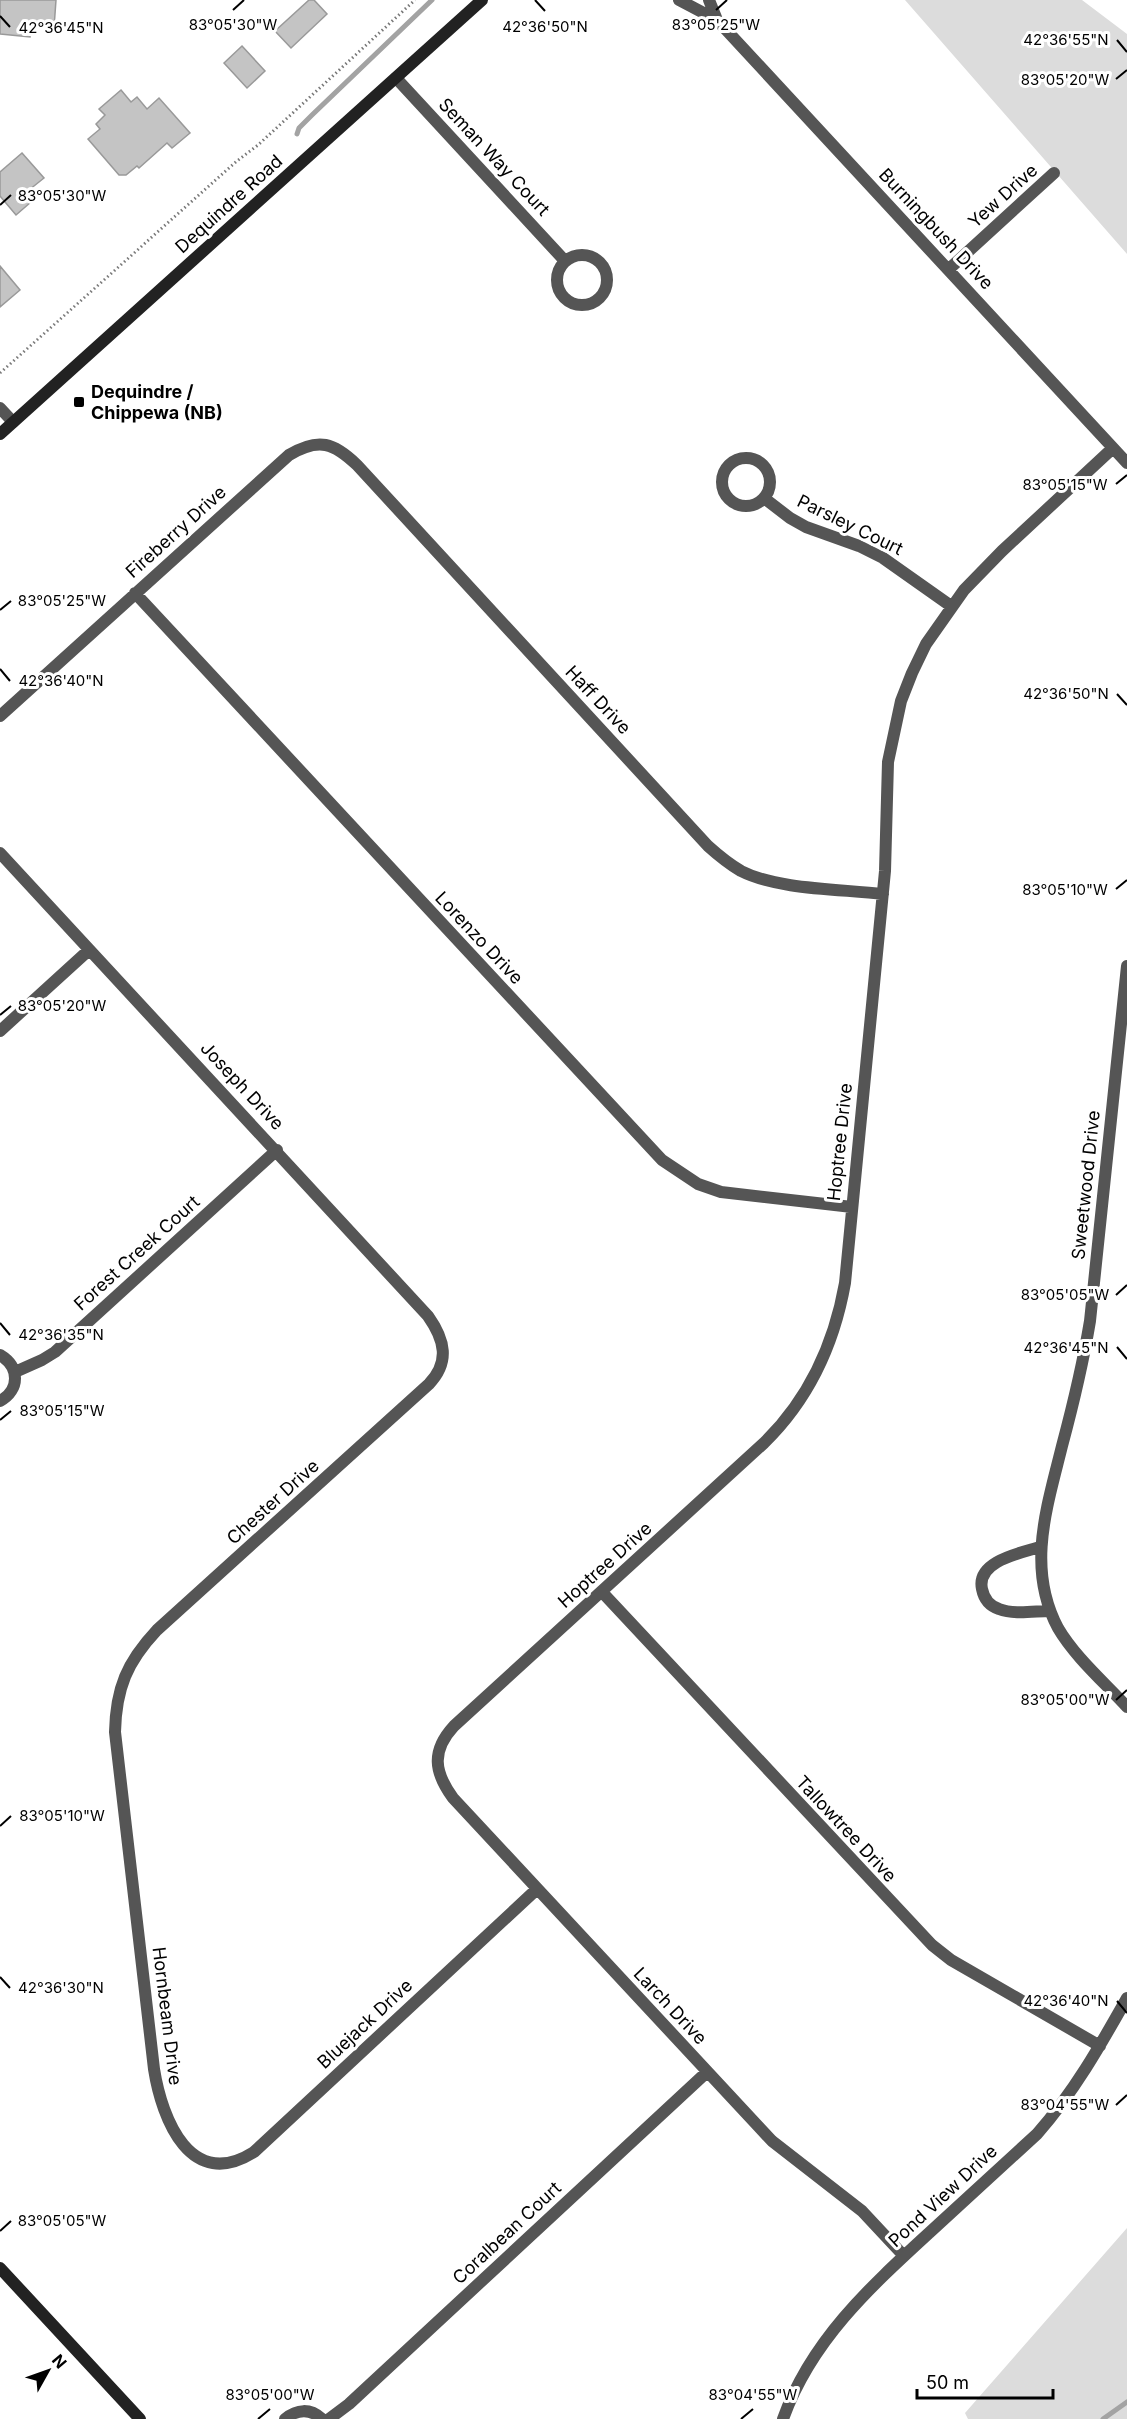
<svg xmlns="http://www.w3.org/2000/svg" width="1127" height="2419" font-family="Inter,sans-serif">
	<style>
		.green { fill: #dcdcdc }
		.lines { fill: none; stroke-linecap: round; stroke-linejoin: round }
		.stream { stroke: #a3a3a3; stroke-width: 5 }
		.building { fill: #c4c4c4; stroke: #999; stroke-width: 1.5 }
		.path { stroke: #777; stroke-width: 3; stroke-dasharray: 1.5 3; stroke-linecap: butt }
		.minor { stroke: #555; stroke-width: 12 }
		.secondary { stroke: #222; stroke-width: 12 }
		.ticks { fill: none; stroke: #000; stroke-width: 2 }
		.poi-dot { fill: #000; stroke: #fff; stroke-width: 2 }
		.labels { text-anchor: middle; stroke-width: 6; stroke-linejoin: round; paint-order: stroke }
		.street-label { font-size: 18px; fill: #000; stroke: #fff }
		.poi-label { font-size: 18px; font-weight: bold; fill: #000; stroke: #fff; text-anchor: start }
		.ticks-label { font-size: 15px; text-anchor: middle; fill: #000; stroke: #fff; stroke-width: 6; stroke-linejoin: round; paint-order: stroke }
	</style>
	<rect width="100%" height="100%" fill="#fff"/>
	<path class="green" d="M905,0H1082L1127,34V254Z
		M1127,2228V2419H968L965,2413Z"/>
	<g class="lines">
		<path class="stream" d="M297,134L299,128L312,115L432,0
			M1103,2419L1127,2402"/>
	</g>
	<path class="building" d="M0,0H56L54,28L31,26L30,37L0,34Z
		M309,0H314L327,14L291,48L275,31Z
		M242,46L265,71L247,88L224,63Z
		M121,90L131,102L137,97L147,109L159,98L190,133L172,148L167,143L139,168L137,166L126,175H119L88,139L100,129L96,124L105,115L99,109Z
		M22,153L44,178L24,194L31,202L16,215L0,196V172Z
		M0,266L20,290L0,307Z"/>
	<g class="lines">
		<path class="path" d="M0,373L237,161L258,145L415,0"/>
		<path class="minor" d="M679,0L717,20L1127,463
			M709,0L717,20
			M396,78L565,261
			M557 280a25 25 0 1 1 50 0a25 25 0 1 1-50 0Z
			M949,269L1054,173
			M0,408L13,422
			M722 482a24 24 0 1 1 48 0a24 24 0 1 1-48 0Z
			M764,498L790,518L806,527L859,546L883,558L951,606
			M135,593L662,1160L698,1184L721,1192L852,1207
			M0,716L289,455C319,437 334,443 357,465L708,846C718,855 729,864 741,871C778,890 842,889 883,894
			M0,853L428,1316C445,1340 450,1362 429,1384L157,1630C127,1662 116,1688 115,1732L154,2069C162,2120 191,2192 254,2152L537,1889
			M1127,966L1090,1321C1083,1363 1073,1405 1062,1446C1047,1507 1026,1568 1058,1628C1075,1657 1104,1682 1127,1707
			M0,1031L89,950
			M0,1355C20,1367 20,1390 0,1401
			M15,1372L42,1360L55,1352L277,1150
			M1040,1547C1021,1553 976,1561 982,1589C984,1599 990,1606 999,1609C1014,1615 1035,1611 1050,1611
			M602,1592L932,1945L951,1960L1100,2046
			M904,2256L862,2211L772,2141L758,2126L453,1798C434,1772 431,1751 454,1726L764,1443C809,1399 834,1345 845,1283L885,871L888,762L901,701L912,673L926,644L964,590L1002,551L1113,448
			M285,2419C297,2409 310,2408 322,2419
			M329,2419L349,2404L707,2072
			M783,2419C811,2341 869,2288 929,2233C965,2200 1001,2167 1037,2134C1074,2092 1100,2046 1127,1998"/>
		<path class="secondary" d="M0,434L482,0
			M0,2268L140,2419"/>
	</g>
	<path class="ticks" d="M535,0L545,11M233,10L244,0M716,10L727,0M0,16L10,27M1117,40L1127,52M1116,79L1127,70M0,205L11,195M1116,484L1127,475M0,610L11,601M0,669L10,681M1117,694L1127,705M1116,889L1127,880M0,1015L11,1006M1116,1295L1127,1285M0,1323L10,1335M1117,1347L1127,1359M0,1420L11,1411M1116,1700L1127,1690M0,1826L11,1816M0,1977L10,1988M1117,2001L1127,2013M1116,2105L1127,2095M0,2231L11,2221M258,2419L270,2409M741,2419L753,2409"/>
	<rect class="poi-dot" x="73" y="396" width="12" height="12" rx="3"/>
	<g class="labels">
		<g class="street-label">
			<text transform="translate(494 157) rotate(47)" y="6">Seman Way Court</text>
			<text transform="translate(1003 196) rotate(-42)" y="6">Yew Drive</text>
			<text transform="translate(229 204) rotate(-42)" y="6">Dequindre Road</text>
			<text transform="translate(936 229) rotate(47)" y="6">Burningbush Drive</text>
			<text transform="translate(850 525) rotate(26)" y="6">Parsley Court</text>
			<text transform="translate(176 532) rotate(-42)" y="6">Fireberry Drive</text>
			<text transform="translate(598 700) rotate(47)" y="6">Haff Drive</text>
			<text transform="translate(479 938) rotate(47)" y="6">Lorenzo Drive</text>
			<text transform="translate(242 1086) rotate(47)" y="6">Joseph Drive</text>
			<text transform="translate(840 1142) rotate(-84)" y="6">Hoptree Drive</text>
			<text transform="translate(1086 1185) rotate(-84)" y="6">Sweetwood Drive</text>
			<text transform="translate(137 1253) rotate(-42)" y="6">Forest Creek Court</text>
			<text transform="translate(273 1502) rotate(-42)" y="6">Chester Drive</text>
			<text transform="translate(605 1565) rotate(-42)" y="6">Hoptree Drive</text>
			<text transform="translate(846 1829) rotate(47)" y="6">Tallowtree Drive</text>
			<text transform="translate(670 2006) rotate(47)" y="6">Larch Drive</text>
			<text transform="translate(167 2016) rotate(83)" y="6">Hornbeam Drive</text>
			<text transform="translate(365 2024) rotate(-43)" y="6">Bluejack Drive</text>
			<text transform="translate(943 2196) rotate(-43)" y="6">Pond View Drive</text>
			<text transform="translate(507 2233) rotate(-43)" y="6">Coralbean Court</text>
		</g>
		<g class="poi-label">
			<text x="91" y="398">Dequindre /<tspan x="91" dy="21">Chippewa (NB)</tspan></text>
		</g>
	</g>
	<g class="ticks-label">
		<text x="716" y="30">83°05'25"W</text>
		<text x="233" y="30">83°05'30"W</text>
		<text x="545" y="32">42°36'50"N</text>
		<text x="61" y="33">42°36'45"N</text>
		<text x="1066" y="45">42°36'55"N</text>
		<text x="1065" y="85">83°05'20"W</text>
		<text x="62" y="201">83°05'30"W</text>
		<text x="1065" y="490">83°05'15"W</text>
		<text x="62" y="606">83°05'25"W</text>
		<text x="61" y="686">42°36'40"N</text>
		<text x="1066" y="699">42°36'50"N</text>
		<text x="1065" y="895">83°05'10"W</text>
		<text x="62" y="1011">83°05'20"W</text>
		<text x="1065" y="1300">83°05'05"W</text>
		<text x="61" y="1340">42°36'35"N</text>
		<text x="1066" y="1353">42°36'45"N</text>
		<text x="62" y="1416">83°05'15"W</text>
		<text x="1065" y="1705">83°05'00"W</text>
		<text x="62" y="1821">83°05'10"W</text>
		<text x="61" y="1993">42°36'30"N</text>
		<text x="1066" y="2006">42°36'40"N</text>
		<text x="1065" y="2110">83°04'55"W</text>
		<text x="62" y="2226">83°05'05"W</text>
		<text x="270" y="2400">83°05'00"W</text>
		<text x="753" y="2400">83°04'55"W</text>
	</g>
	<g transform="translate(48 2371) rotate(50)" stroke="#ffffff" stroke-width="4.5" paint-order="stroke">
	<path d="M0-4.5L10 22L0 15L-10 22Z" fill="#000000"/>
	<text y="-9" font-size="16" font-weight="bold" text-anchor="middle" fill="#000000">N</text>
	</g>
	<path d="M917 2389v9h136v-9" fill="none" stroke="#000000" stroke-width="3"/>
	<text x="926" y="2389" font-size="18" fill="#000000" stroke="#ffffff" stroke-width="4.5" paint-order="stroke">50 m</text>
</svg>
